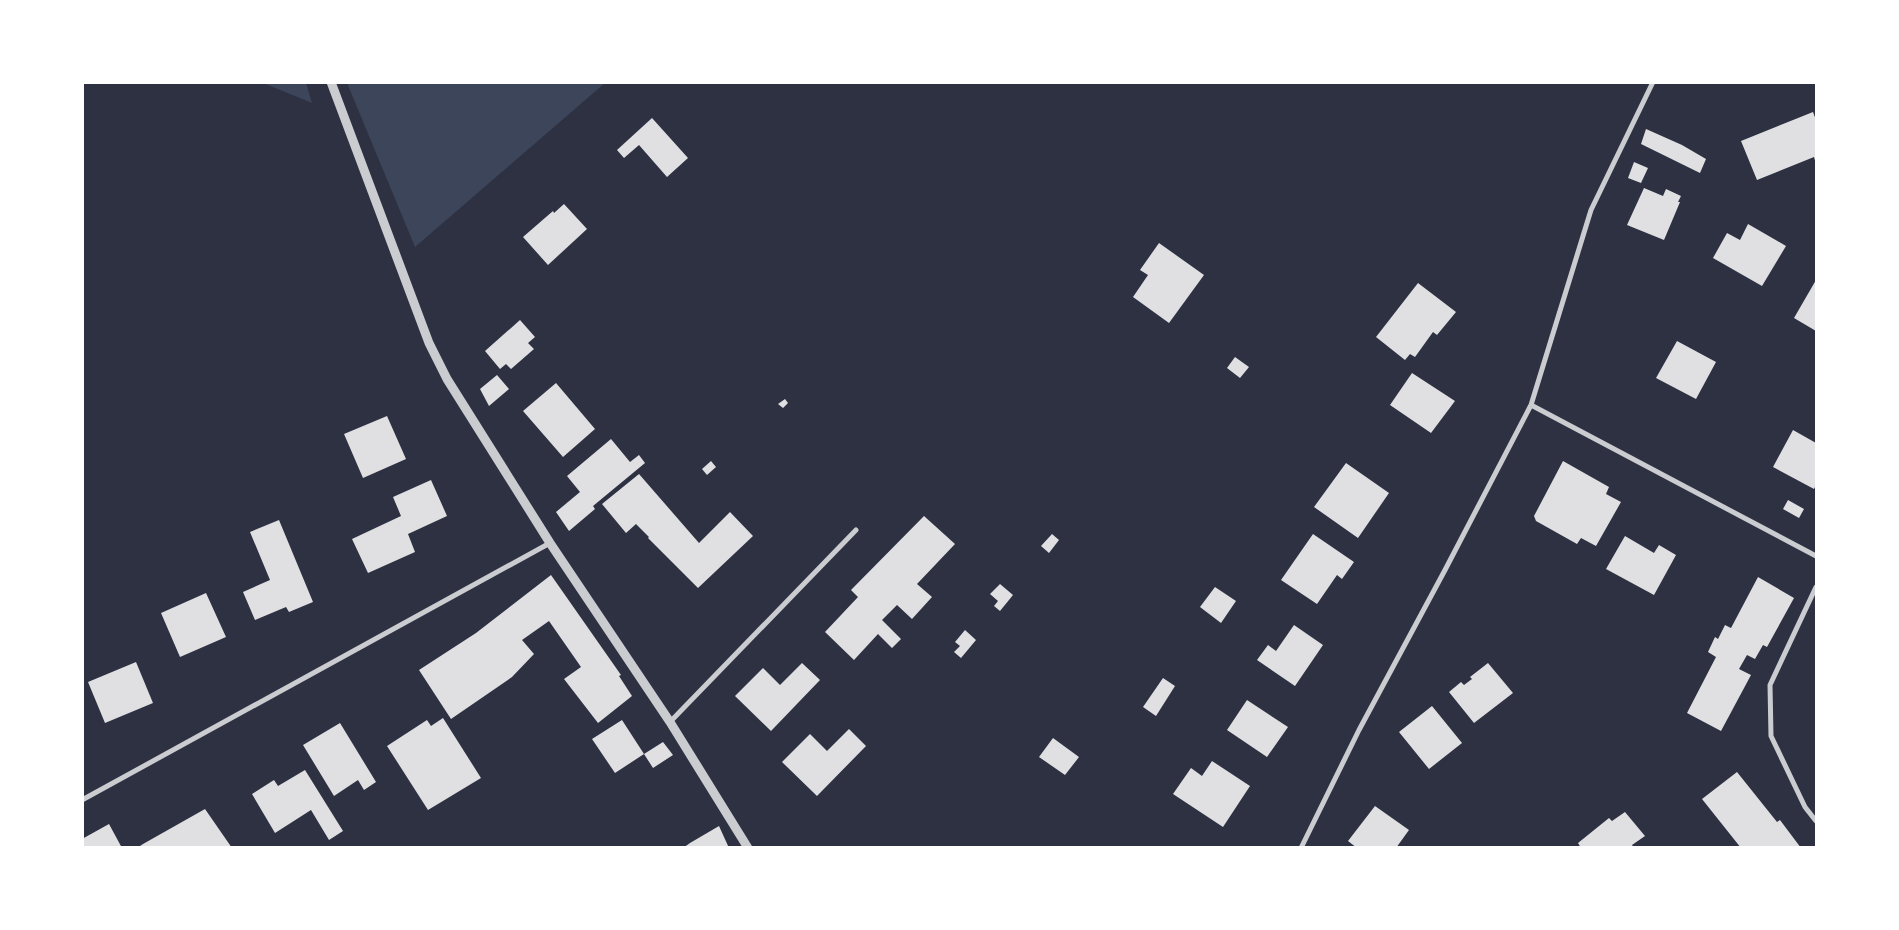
<svg xmlns="http://www.w3.org/2000/svg" width="1899" height="930" font-family="'Zilla Slab',serif">
	<style>
		.green { fill: #3c4559 }
		.building { fill: #e0e0e3 }
		.lines { fill: none; stroke-linecap: round; stroke-linejoin: round }
		.minor { stroke: #caccd0; stroke-width: 5 }
		.tertiary { stroke: #caccd0; stroke-width: 9 }
	</style>
	<rect width="100%" height="100%" fill="#2d3142"/>
	<path class="green" d="M263,83H306L312,103Z
		M347,83H605L415,247Z"/>
	<path class="building" d="M1813,112L1816,120V164L1814,157L1757,180L1741,141Z
		M652,118L688,158L667,177L639,145L624,158L617,150Z
		M1646,129L1682,145L1706,159L1700,173L1641,144Z
		M1634,162L1648,168L1641,183L1628,178Z
		M1644,188L1663,196L1666,189L1681,196L1678,202H1680L1664,240L1627,225Z
		M564,204L587,229L548,265L523,237L553,211L554,213Z
		M1748,224L1786,246L1762,286L1713,258L1727,233L1740,240Z
		M1159,243L1204,275L1169,323L1133,297L1148,275L1140,270Z
		M1816,280V331L1794,318Z
		M1418,283L1456,312L1437,335L1433,332L1415,357L1410,354L1405,360L1376,337Z
		M520,320L535,337L528,343L534,349L511,369L506,364L500,369L485,351Z
		M1677,341L1716,362L1696,399L1656,378Z
		M1235,357L1249,367L1240,378L1227,368Z
		M1412,373L1455,401L1431,433L1390,405Z
		M497,375L509,389L489,406L480,389Z
		M556,383L595,429L563,457L523,411Z
		M785,399L788,403L783,408L778,404Z
		M387,416L406,459L363,478L344,434Z
		M1793,430L1816,443V485L1814,489L1773,467Z
		M611,439L630,462L639,455L645,463L593,506L595,509L569,531L556,512L580,492L567,476Z
		M711,461L716,467L707,475L702,469Z
		M1563,461L1609,487L1606,494L1621,502L1596,546L1581,538L1577,544L1536,521L1534,516Z
		M1346,463L1389,493L1358,538L1314,507Z
		M639,474L699,543L730,512L753,536L698,588L648,538L649,537L636,524L626,533L602,504Z
		M431,480L447,516L408,534L415,552L368,573L352,539L401,516L393,497Z
		M1788,500L1804,509L1799,518L1783,509Z
		M924,516L955,544L917,584L932,597L912,619L897,605L882,620L901,639L892,648L878,634L854,660L825,632L858,597L851,590Z
		M279,520L313,602L289,612L286,607L255,620L243,592L270,580L250,532Z
		M1052,534L1059,540L1049,553L1041,546Z
		M1313,534L1354,562L1342,579L1337,575L1317,604L1281,580Z
		M1625,536L1654,553L1659,545L1676,555L1654,595L1606,569Z
		M551,575L621,675L619,676L632,696L598,723L564,679L581,667L549,621L522,640L534,654L512,677L451,719L419,670L476,633Z
		M1758,577L1794,598L1767,647L1763,645L1755,659L1747,655L1739,669L1751,675L1721,731L1687,713L1716,657L1708,652L1715,637L1718,639L1725,625L1731,628Z
		M1000,584L1013,595L1000,611L994,606L998,601L990,594Z
		M1215,587L1236,601L1221,623L1200,607Z
		M206,593L226,637L180,657L161,613Z
		M1294,625L1323,645L1295,686L1257,660L1268,645L1276,651Z
		M965,630L976,640L961,658L954,652L960,646L955,642Z
		M136,662L153,703L105,723L88,682Z
		M802,663L820,680L771,731L735,696L763,668L780,685Z
		M1488,663L1513,693L1474,723L1449,692L1461,682L1464,685L1472,679L1470,677Z
		M1163,678L1175,686L1156,716L1143,707Z
		M1247,700L1288,727L1267,757L1227,730Z
		M1432,706L1462,743L1429,769L1399,732Z
		M443,718L481,778L428,810L387,746L427,720L431,726Z
		M622,720L644,754L615,773L592,739Z
		M340,723L376,782L364,790L358,780L334,796L303,745Z
		M849,729L866,746L817,796L782,762L810,734L827,751Z
		M1053,738L1079,757L1065,775L1039,757Z
		M663,742L673,755L653,768L644,754Z
		M1212,761L1250,786L1223,827L1173,794L1191,768L1202,776Z
		M305,770L343,831L329,840L311,810L275,833L252,794L274,780L278,786Z
		M1737,772L1777,822L1780,820L1801,848H1741L1702,799Z
		M1375,806L1409,830L1396,848H1357L1348,841Z
		M205,809L232,848H137L143,844Z
		M1625,812L1645,836L1632,845L1634,848H1581L1578,843L1609,818L1612,821Z
		M109,824L122,848H82V839Z
		M719,826L729,848H683L690,843Z"/>
	<g class="lines">
		<path class="minor" d="M1531,405L1816,556
			M1816,587L1770,685L1771,736L1805,807L1816,821
			M670,722L856,530
			M82,800L550,543
			M1301,848L1359,730L1445,570L1531,405L1591,210L1653,82"/>
		<path class="tertiary" d="M331,82L429,343L447,379L550,543L670,722L748,848"/>
	</g>
	<rect width="1899" height="930" fill="none" stroke="#ffffff" stroke-width="168"/>
</svg>
